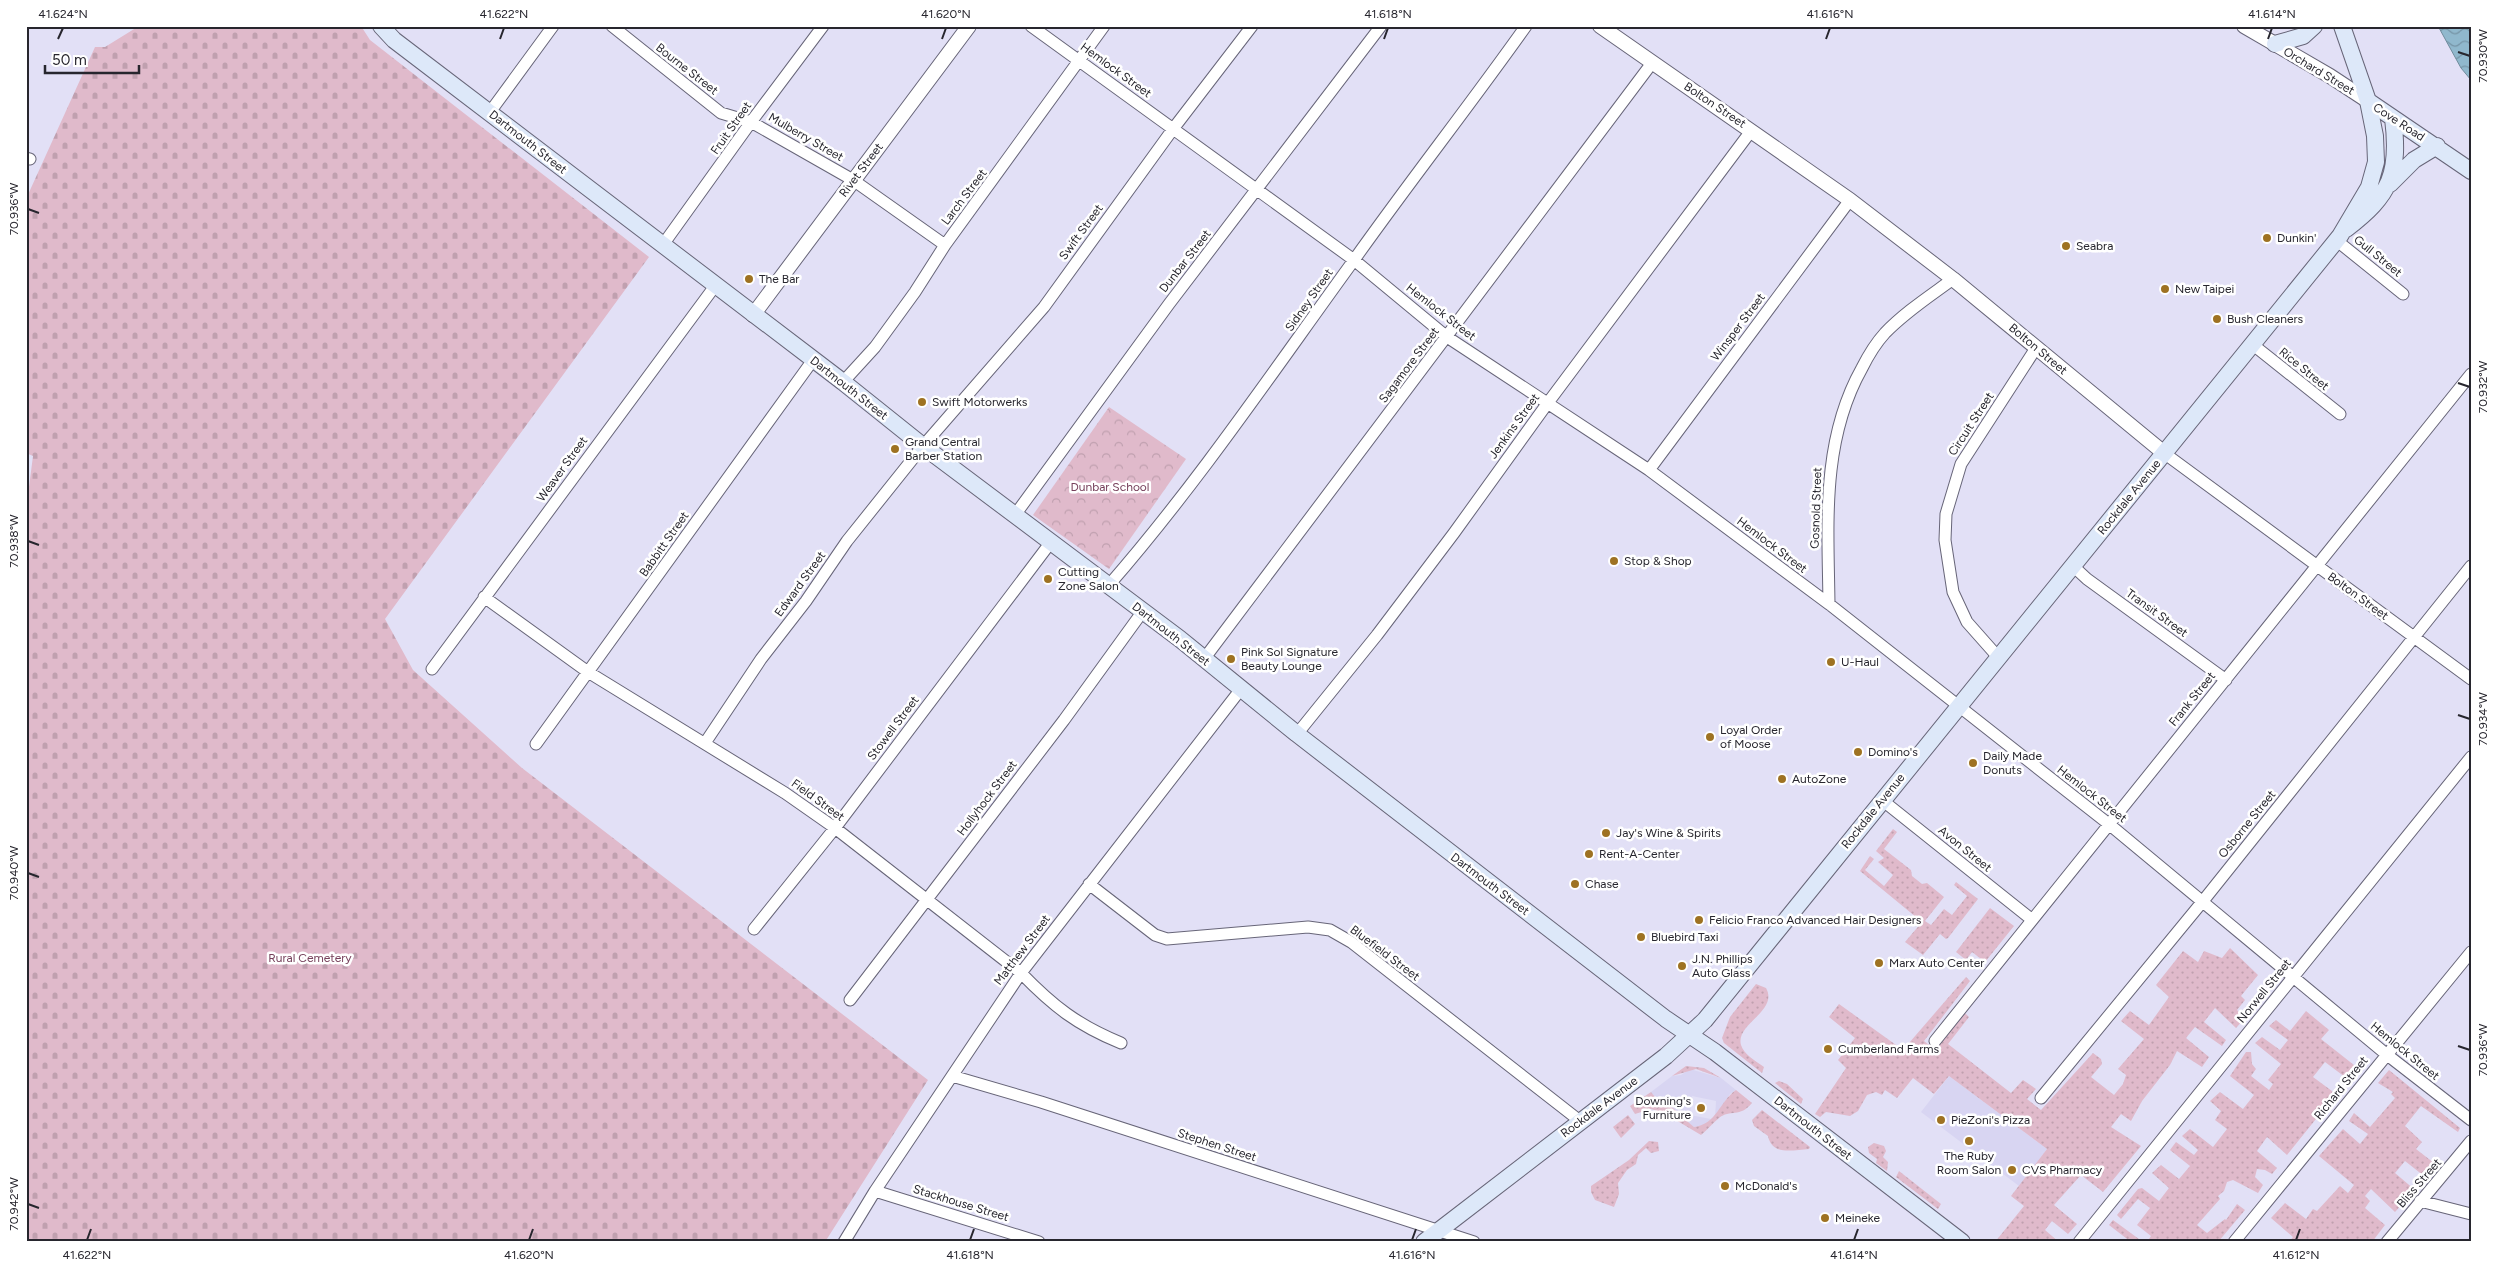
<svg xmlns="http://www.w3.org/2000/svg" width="2497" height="1268" font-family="Figtree,sans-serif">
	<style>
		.built { fill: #d8d5f2 }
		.grass { fill: url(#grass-dots) }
		.cemetery { fill: url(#cemetery-stones) }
		.park { fill: url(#park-crowns) }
		.water { fill: url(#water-waves); stroke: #708c9d }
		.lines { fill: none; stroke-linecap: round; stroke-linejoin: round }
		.minor-casing { stroke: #676578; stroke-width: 13 }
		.tertiary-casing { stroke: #676578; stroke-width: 16 }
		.secondary-casing { stroke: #676578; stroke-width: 18 }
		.minor { stroke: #fff; stroke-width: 11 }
		.tertiary { stroke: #fff; stroke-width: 14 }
		.secondary { stroke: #dde8f9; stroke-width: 16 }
		.ticks { fill: none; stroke: #27262e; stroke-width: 2 }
		.poi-dot { fill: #9e7222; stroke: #fff; stroke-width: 2 }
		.labels { text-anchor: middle; stroke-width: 5; stroke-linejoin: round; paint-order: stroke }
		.street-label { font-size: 12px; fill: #27262e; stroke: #fff }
		.poi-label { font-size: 12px; fill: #27262e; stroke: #fff; text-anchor: start }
		.park-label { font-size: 12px; fill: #76405b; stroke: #fff }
		.neatline { fill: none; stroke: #27262e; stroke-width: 2 }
		.ticks-label { font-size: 12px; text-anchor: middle; fill: #27262e }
	</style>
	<defs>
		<pattern id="grass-dots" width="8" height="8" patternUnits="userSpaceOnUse" patternTransform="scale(1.25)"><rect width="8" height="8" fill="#e0bacb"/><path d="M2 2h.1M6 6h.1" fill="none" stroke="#c0a0af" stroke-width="1.8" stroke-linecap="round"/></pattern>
		<pattern id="cemetery-stones" width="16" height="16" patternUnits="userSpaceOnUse" patternTransform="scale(1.25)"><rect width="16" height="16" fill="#e0bacb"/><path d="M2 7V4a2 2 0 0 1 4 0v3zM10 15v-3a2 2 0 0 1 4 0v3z" fill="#c0a0af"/></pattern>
		<pattern id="park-crowns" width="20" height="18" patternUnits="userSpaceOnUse" patternTransform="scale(1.25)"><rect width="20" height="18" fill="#e0bacb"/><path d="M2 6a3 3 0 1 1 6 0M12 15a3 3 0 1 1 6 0" fill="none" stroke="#c0a0af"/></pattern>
		<pattern id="water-waves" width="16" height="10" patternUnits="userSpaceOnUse" patternTransform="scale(1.25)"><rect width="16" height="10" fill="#90b8cd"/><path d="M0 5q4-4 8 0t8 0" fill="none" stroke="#7695a7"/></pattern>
	</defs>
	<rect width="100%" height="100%" fill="#e2e0f6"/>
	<path class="built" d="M1690,1069L1721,1078L1736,1090L1730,1094L1715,1117L1716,1101L1692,1096L1690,1115L1711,1119L1705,1125L1694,1127L1678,1115L1675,1110L1656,1100L1651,1092L1672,1076L1681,1075Z
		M1949,1076L2047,1149L2019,1186L1921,1112Z"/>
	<path class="grass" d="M1893,829L1897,832L1884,849L1911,870L1912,876L1922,884L1927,883L1944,897L1925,921L1931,925L1944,909L1952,915L1967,896L1954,885L1956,882L1978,899L1948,938L1946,939L1940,934L1923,955L1905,942L1922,922L1860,871L1870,856L1874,859L1865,870L1884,886L1893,875L1878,862L1884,858L1876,851Z
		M1990,908L2014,926L1985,962L1972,952L1966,960L1956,952Z
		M2230,948L2258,975L2241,996L2245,1000L2237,1010L2245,1018L2236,1028L2215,1008L2204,1022L2226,1040L2222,1046L2195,1027L2186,1038L2209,1057L2202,1067L2177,1051L2170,1065L2142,1101L2131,1121L2121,1114L2111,1127L2141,1146L2103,1192L2081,1175L2054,1205L2077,1224L2068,1234L2052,1221L2045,1230L2059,1242H1995L2024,1206L2011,1196L2047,1149L1949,1076L1934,1094L1913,1078L1897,1098L1885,1090L1882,1095L1876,1092L1867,1095L1858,1111L1850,1116L1826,1112L1820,1117L1815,1114L1846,1068L1838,1060L1855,1038L1829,1017L1839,1004L1903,1050L1966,977L1970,981L1924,1041L1934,1049L1964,1012L1969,1017L1948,1044L2011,1093L2023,1080L2036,1089L2027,1099L2041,1110L2093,1053L2101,1059L2102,1064L2091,1077L2114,1095L2123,1084L2126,1075L2118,1069L2144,1039L2121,1021L2130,1011L2149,1025L2169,997L2156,985L2183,951L2198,962L2204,951L2222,958Z
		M1756,984L1766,988C1779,1011 1735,1024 1741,1045C1744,1055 1756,1061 1764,1067L1762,1073L1724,1043L1722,1038L1730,1017Z
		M2306,1011L2329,1030L2321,1039L2359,1069L2349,1080L2325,1062L2313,1077L2336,1094L2287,1155L2267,1137L2257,1151L2277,1168L2272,1174L2265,1170L2257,1169L2255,1177L2263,1185L2258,1193L2233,1180L2227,1182L2224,1191L2218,1196L2220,1199L2197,1225L2207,1233L2225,1219L2226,1220L2237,1204L2245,1210L2218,1242H2147L2151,1236L2137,1225L2150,1208L2138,1199L2121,1219L2117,1215L2138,1189L2142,1188L2159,1201L2169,1188L2152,1173L2161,1165L2179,1179L2190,1166L2170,1150L2176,1142L2194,1155L2198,1150L2182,1136L2190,1129L2213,1147L2227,1129L2215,1120L2221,1111L2210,1101L2220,1092L2243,1109L2254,1095L2230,1076L2246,1052H2251L2252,1064L2256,1069L2251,1076L2269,1090L2273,1084L2268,1080L2281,1064L2255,1043L2262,1037L2280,1050L2288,1040L2269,1026L2276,1020L2290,1031Z
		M1686,1066L1704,1068L1721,1078L1696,1069L1672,1076Z
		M2389,1070L2460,1128L2458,1132L2421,1106L2405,1126L2422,1142L2416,1149L2434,1163L2424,1176L2405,1161L2395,1173L2415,1190L2395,1212L2371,1189L2365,1196L2370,1201L2365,1208L2385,1225L2372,1242H2289L2293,1237L2271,1218L2285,1203L2306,1219L2313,1209L2317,1211L2340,1186L2348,1193L2354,1185L2319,1156L2343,1129L2360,1144L2368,1134L2349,1121L2354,1113L2370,1127L2395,1098L2391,1094L2393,1092L2378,1083Z
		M1779,1081L1787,1084L1803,1099L1801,1104L1775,1083Z
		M1736,1090L1752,1103C1740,1118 1730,1109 1719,1118C1713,1123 1707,1130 1701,1135L1664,1113L1651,1109L1635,1114L1630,1106L1651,1092C1657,1101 1664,1102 1673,1108C1680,1114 1686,1121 1694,1127C1717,1124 1719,1102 1736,1090Z
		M1762,1110L1810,1147L1809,1149C1793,1150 1772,1156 1768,1136L1754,1126L1752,1120Z
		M1628,1115L1635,1124L1621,1138L1613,1127Z
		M1649,1141L1658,1142L1659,1151L1651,1153L1646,1148L1638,1155L1636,1164L1627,1170L1618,1183L1619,1194L1614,1207L1595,1200L1591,1192V1186L1629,1160Z
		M1874,1143L1884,1146L1886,1151L1883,1157L1888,1162L1887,1171L1876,1163L1877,1159L1869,1153L1868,1147Z
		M1899,1171L1941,1204L1938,1209L1896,1177Z
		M2113,1220L2143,1242H2131L2109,1225Z"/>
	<path class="cemetery" d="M139,26H361L370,40L649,257L385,619L413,670L522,768L928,1080L825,1242H26V510L33,456L26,453V199L95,47H105Z"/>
	<path class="park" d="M1109,407L1186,459L1109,569L1033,515Z"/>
	<path class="water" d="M2438,26H2471V80L2461,68Z"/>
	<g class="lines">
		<defs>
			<path id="minor" d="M612,26L721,113L751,122L853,180L945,245
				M1031,26L1354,260L1447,337L1649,470L1829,604L2110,825L2386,1054L2471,1120
				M490,112L553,26
				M26,158L30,159
				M2336,240L2403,294
				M662,246L751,122L823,26
				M2252,344L2340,414
				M843,382L875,347L915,292L945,245L1104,26
				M2164,453L2471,679
				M1649,470L1850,200
				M1015,515L1169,304L1381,26
				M2073,566L2087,579L2226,680
				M1109,585C1198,483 1274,370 1354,260C1410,181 1470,105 1526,26
				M484,597L588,672L785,793L835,828L1021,973C1053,1006 1077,1025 1121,1043
				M1829,604C1828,523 1821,441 1862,368C1868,356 1875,344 1885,333C1905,312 1930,296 1953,279
				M1998,657L1967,622L1953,592L1945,540L1946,514L1961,464L2036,348
				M1204,659L1652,63
				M432,669L715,286
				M1297,734L1377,635L1454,533L1547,404L1751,131
				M705,743L761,659L806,601L847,541L923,446L1044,307L1173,129L1252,26
				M536,744L813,360
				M1882,800L2031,919
				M1089,884L1155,935L1167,939L1308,927L1330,930L1351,942L1580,1121
				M754,929L835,828L1051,542
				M850,1000L1064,720L1143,611
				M1935,1041L2471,374
				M952,1076L1041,1102L1474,1242
				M2041,1098L2203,901L2471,566
				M875,1191L1039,1242
				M2420,1201L2471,1214
				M844,1242L875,1191L1021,973L1241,689
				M2079,1242L2471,757
				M2234,1242L2471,952
				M2387,1242L2471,1141"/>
			<path id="tertiary" d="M1600,26L1850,200L1953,279L2164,453
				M2244,26L2330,76L2368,101
				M753,315L969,26"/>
			<path id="secondary" d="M381,26L394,40L843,382L923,446L1180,639L1297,734L1666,1019L1715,1052L1962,1242
				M2275,44L2303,36L2314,26
				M2368,101L2471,171
				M2390,184L2414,160L2437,146
				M2346,229C2391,195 2400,173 2393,118
				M1424,1242L1666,1056L1705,1020L2340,236L2369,187L2376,162L2375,136L2368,101L2342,26"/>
		</defs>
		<use href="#minor" class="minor-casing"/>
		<use href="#tertiary" class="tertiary-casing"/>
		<use href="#secondary" class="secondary-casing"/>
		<use href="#minor" class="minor"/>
		<use href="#tertiary" class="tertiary"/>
		<use href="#secondary" class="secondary"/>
	</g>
	<path class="ticks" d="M58,39L63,28M500,39L504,28M942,39L946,28M1384,39L1388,28M1826,39L1830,28M2268,39L2272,28M2458,52L2470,56M28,209L39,213M2458,383L2470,387M28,541L39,545M2458,715L2470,719M28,873L39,877M2458,1046L2470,1050M28,1204L39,1208M87,1240L91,1229M529,1240L533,1229M970,1240L974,1229M1412,1240L1416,1229M1854,1240L1858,1229M2296,1240L2300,1229"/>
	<g class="poi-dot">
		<circle cx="2267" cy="238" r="5"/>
		<circle cx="2066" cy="246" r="5"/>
		<circle cx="749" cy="279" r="5"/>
		<circle cx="2165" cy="289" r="5"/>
		<circle cx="2217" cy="319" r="5"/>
		<circle cx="922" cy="402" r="5"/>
		<circle cx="895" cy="449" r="5"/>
		<circle cx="1614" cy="561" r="5"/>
		<circle cx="1048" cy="579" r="5"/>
		<circle cx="1231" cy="659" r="5"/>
		<circle cx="1831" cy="662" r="5"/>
		<circle cx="1710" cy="737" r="5"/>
		<circle cx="1858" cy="752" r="5"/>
		<circle cx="1973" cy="763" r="5"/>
		<circle cx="1782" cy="779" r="5"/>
		<circle cx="1606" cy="833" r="5"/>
		<circle cx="1589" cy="854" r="5"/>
		<circle cx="1575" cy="884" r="5"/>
		<circle cx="1699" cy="920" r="5"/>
		<circle cx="1641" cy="937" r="5"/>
		<circle cx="1879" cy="963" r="5"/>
		<circle cx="1682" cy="966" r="5"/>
		<circle cx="1828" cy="1049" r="5"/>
		<circle cx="1701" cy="1108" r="5"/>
		<circle cx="1941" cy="1120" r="5"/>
		<circle cx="1969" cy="1141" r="5"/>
		<circle cx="2012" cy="1170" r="5"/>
		<circle cx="1725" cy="1186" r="5"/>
		<circle cx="1825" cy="1218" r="5"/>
	</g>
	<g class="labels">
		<g class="street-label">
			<text transform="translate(687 69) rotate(38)" y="4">Bourne Street</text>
			<text transform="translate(1116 70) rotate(36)" y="4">Hemlock Street</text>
			<text transform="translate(2319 71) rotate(31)" y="4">Orchard Street</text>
			<text transform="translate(1715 105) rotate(34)" y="4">Bolton Street</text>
			<text transform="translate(2399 122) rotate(33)" y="4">Cove Road</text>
			<text transform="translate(731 128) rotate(-55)" y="4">Fruit Street</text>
			<text transform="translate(806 137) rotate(30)" y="4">Mulberry Street</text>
			<text transform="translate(528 142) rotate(38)" y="4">Dartmouth Street</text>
			<text transform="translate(861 170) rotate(-53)" y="4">Rivet Street</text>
			<text transform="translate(964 197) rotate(-53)" y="4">Larch Street</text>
			<text transform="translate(1081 232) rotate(-54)" y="4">Swift Street</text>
			<text transform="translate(2378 256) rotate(39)" y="4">Gull Street</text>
			<text transform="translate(1185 261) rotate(-52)" y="4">Dunbar Street</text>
			<text transform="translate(1309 300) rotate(-55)" y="4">Sidney Street</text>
			<text transform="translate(1441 312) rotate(38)" y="4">Hemlock Street</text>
			<text transform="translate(1738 327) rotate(-53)" y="4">Winsper Street</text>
			<text transform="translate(2038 349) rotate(40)" y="4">Bolton Street</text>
			<text transform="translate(1409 365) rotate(-53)" y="4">Sagamore Street</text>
			<text transform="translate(2304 369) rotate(39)" y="4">Rice Street</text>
			<text transform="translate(849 388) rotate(38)" y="4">Dartmouth Street</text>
			<text transform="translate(1971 424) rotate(-57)" y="4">Circuit Street</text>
			<text transform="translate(1514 426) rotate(-54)" y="4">Jenkins Street</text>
			<text transform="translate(562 469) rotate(-54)" y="4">Weaver Street</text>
			<text transform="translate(2129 497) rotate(-51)" y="4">Rockdale Avenue</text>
			<text transform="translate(1816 508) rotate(-88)" y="4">Gosnold Street</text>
			<text transform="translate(664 544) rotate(-55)" y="4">Babbitt Street</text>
			<text transform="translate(1772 545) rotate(37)" y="4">Hemlock Street</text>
			<text transform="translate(800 584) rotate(-54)" y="4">Edward Street</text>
			<text transform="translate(2358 596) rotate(36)" y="4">Bolton Street</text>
			<text transform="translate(2157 613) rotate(36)" y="4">Transit Street</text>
			<text transform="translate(1171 634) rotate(38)" y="4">Dartmouth Street</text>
			<text transform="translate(2192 699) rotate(-51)" y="4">Frank Street</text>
			<text transform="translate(893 728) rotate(-53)" y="4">Stowell Street</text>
			<text transform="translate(2092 794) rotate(38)" y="4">Hemlock Street</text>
			<text transform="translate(987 798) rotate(-53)" y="4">Hollyhock Street</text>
			<text transform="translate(818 800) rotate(36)" y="4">Field Street</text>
			<text transform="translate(1873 811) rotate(-51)" y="4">Rockdale Avenue</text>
			<text transform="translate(2247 824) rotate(-51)" y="4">Osborne Street</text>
			<text transform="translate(1965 849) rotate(39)" y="4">Avon Street</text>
			<text transform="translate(1490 884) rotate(37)" y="4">Dartmouth Street</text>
			<text transform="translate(1022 950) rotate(-53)" y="4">Matthew Street</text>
			<text transform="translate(1385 953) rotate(37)" y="4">Bluefield Street</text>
			<text transform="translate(2264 991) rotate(-51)" y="4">Norwell Street</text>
			<text transform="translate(2405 1051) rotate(39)" y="4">Hemlock Street</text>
			<text transform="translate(2341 1088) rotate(-51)" y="4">Richard Street</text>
			<text transform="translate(1599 1107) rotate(-37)" y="4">Rockdale Avenue</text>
			<text transform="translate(1813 1128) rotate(38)" y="4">Dartmouth Street</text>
			<text transform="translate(1217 1145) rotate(18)" y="4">Stephen Street</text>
			<text transform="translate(2419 1183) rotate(-49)" y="4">Bliss Street</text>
			<text transform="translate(961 1203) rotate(17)" y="4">Stackhouse Street</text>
		</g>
		<g class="poi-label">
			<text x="2277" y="242">Dunkin'</text>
			<text x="2076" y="250">Seabra</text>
			<text x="759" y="283">The Bar</text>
			<text x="2175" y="293">New Taipei</text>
			<text x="2227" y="323">Bush Cleaners</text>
			<text x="932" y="406">Swift Motorwerks</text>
			<text x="905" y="446">Grand Central<tspan x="905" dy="14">Barber Station</tspan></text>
			<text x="1624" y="565">Stop &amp; Shop</text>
			<text x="1058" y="576">Cutting<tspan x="1058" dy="14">Zone Salon</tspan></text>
			<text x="1241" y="656">Pink Sol Signature<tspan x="1241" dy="14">Beauty Lounge</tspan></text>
			<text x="1841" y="666">U-Haul</text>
			<text x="1720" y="734">Loyal Order<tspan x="1720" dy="14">of Moose</tspan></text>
			<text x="1868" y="756">Domino's</text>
			<text x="1983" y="760">Daily Made<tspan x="1983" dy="14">Donuts</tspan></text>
			<text x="1792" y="783">AutoZone</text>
			<text x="1616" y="837">Jay's Wine &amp; Spirits</text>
			<text x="1599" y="858">Rent-A-Center</text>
			<text x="1585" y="888">Chase</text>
			<text x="1709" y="924">Felicio Franco Advanced Hair Designers</text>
			<text x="1651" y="941">Bluebird Taxi</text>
			<text x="1692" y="963">J.N. Phillips<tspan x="1692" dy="14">Auto Glass</tspan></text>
			<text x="1889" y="967">Marx Auto Center</text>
			<text x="1838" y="1053">Cumberland Farms</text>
			<text x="1691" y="1105" text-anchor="end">Downing's<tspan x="1691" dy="14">Furniture</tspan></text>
			<text x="1951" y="1124">PieZoni's Pizza</text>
			<text x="1969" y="1160" text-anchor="middle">The Ruby<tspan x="1969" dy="14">Room Salon</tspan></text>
			<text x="2022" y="1174">CVS Pharmacy</text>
			<text x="1735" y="1190">McDonald's</text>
			<text x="1835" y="1222">Meineke</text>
		</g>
		<g class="park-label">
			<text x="1110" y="491">Dunbar School</text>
			<text x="310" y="962">Rural Cemetery</text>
		</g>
	</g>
	<rect width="2497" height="1268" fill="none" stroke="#ffffff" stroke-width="55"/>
	<path d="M45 65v8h94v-8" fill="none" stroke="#27262e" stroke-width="2.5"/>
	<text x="52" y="65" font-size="15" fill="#27262e" stroke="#ffffff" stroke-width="4" paint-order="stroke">50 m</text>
	<rect x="28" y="28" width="2442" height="1212" class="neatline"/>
	<g class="ticks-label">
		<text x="63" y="18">41.624°N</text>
		<text x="504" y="18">41.622°N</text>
		<text x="946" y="18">41.620°N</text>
		<text x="1388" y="18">41.618°N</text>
		<text x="1830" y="18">41.616°N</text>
		<text x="2272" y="18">41.614°N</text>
		<text transform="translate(2483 56) rotate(-90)" y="4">70.930°W</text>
		<text transform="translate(14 209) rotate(-90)" y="4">70.936°W</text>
		<text transform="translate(2483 387) rotate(-90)" y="4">70.932°W</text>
		<text transform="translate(14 541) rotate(-90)" y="4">70.938°W</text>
		<text transform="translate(2483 719) rotate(-90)" y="4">70.934°W</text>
		<text transform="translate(14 873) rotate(-90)" y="4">70.940°W</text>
		<text transform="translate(2483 1050) rotate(-90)" y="4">70.936°W</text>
		<text transform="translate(14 1204) rotate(-90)" y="4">70.942°W</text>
		<text x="87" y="1259">41.622°N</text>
		<text x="529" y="1259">41.620°N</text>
		<text x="970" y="1259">41.618°N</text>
		<text x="1412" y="1259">41.616°N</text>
		<text x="1854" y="1259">41.614°N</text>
		<text x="2296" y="1259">41.612°N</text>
	</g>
</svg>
